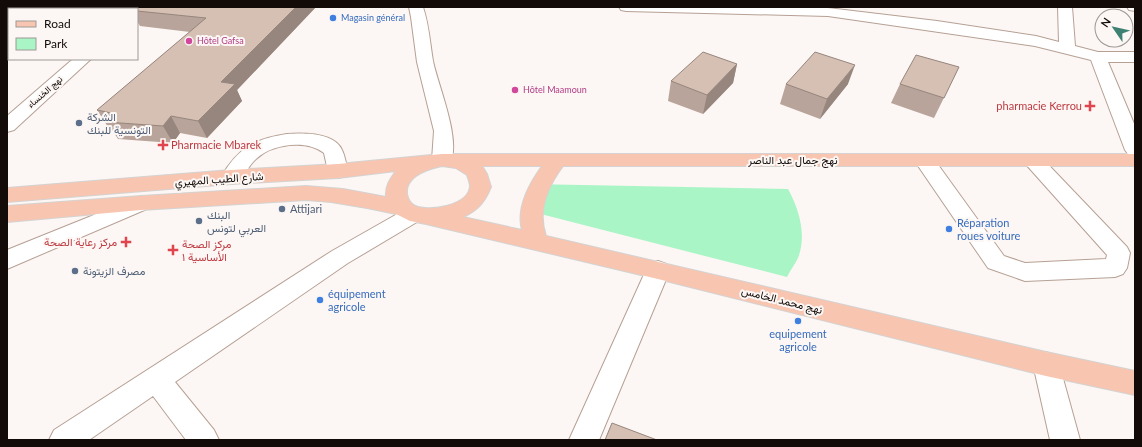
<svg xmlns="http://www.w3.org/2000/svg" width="1142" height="447" font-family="Lato,Vazirmatn,sans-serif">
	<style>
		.green { fill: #a9f5c5 }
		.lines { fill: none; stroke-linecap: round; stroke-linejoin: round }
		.minor-casing { stroke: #b6a094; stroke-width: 2 }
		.major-casing { stroke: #d4d3d2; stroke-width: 2 }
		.minor { fill: #fff; fill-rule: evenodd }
		.major { fill: #f8c5b0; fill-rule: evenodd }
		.wall { fill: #b8a49a }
		.shaded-wall { fill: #96867d }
		.building { fill: #d6bfb3; stroke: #96867d }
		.shop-dot { fill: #3f7fe0; stroke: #fcf7f4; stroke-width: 1.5 }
		.hotel-dot { fill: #d1479c; stroke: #fcf7f4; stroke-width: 1.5 }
		.health-dot { fill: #e0444e; stroke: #fcf7f4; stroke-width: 1.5 }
		.service-dot { fill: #5c6f8a; stroke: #fcf7f4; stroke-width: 1.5 }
		.labels { text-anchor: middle; stroke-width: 4; stroke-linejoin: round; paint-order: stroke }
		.far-shop-label { font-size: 9px; fill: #366cbe; stroke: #fcf7f4; text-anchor: start }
		.far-hotel-label { font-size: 9px; fill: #b23c85; stroke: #fcf7f4; text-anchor: start }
		.far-street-label { font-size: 9px; fill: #120b07; stroke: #fcf7f4 }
		.health-label { font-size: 11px; fill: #be3a42; stroke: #fcf7f4; text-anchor: end }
		.service-label { font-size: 11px; fill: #4e5e75; stroke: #fcf7f4; text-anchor: start }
		.street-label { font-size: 11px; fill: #120b07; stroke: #fcf7f4 }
		.shop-label { font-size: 11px; fill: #366cbe; stroke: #fcf7f4; text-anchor: start }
	</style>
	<rect width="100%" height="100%" fill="#fcf7f4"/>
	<path class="green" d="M530,184L788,189C799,209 807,235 798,258C795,264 790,271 787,277L529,211Z"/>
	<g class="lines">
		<defs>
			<path id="minor" d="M409,7H423C429,25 430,43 433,61C438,86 463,143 449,165L442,166L435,165L432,160L434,131L417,62L411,17Z
				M619,7L828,8L937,21L1036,36L1059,42L1058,7H1072L1075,46L1098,52H1135V62H1108L1135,126V156L1128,154L1125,150L1091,60L1035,46L828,16L626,11L621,10Z
				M1127,7H1135V11L1129,10Z
				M7,44H9V54H7Z
				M73,59H91L14,130L7,132V116Z
				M287,134C303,133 334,132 342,150C345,156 346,164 348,171L345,176L338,178L331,176L328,171L324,153C306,139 272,144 256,159C249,165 245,175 239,181C234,185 229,183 224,182L221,177C238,148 254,139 287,134Z
				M924,154L931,155L1004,256L1025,263L1106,259L1107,255L1022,160L1025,155L1032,154L1039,155L1127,247L1130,253L1127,268L1123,274L1115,277L1025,281L988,268L914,160L917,155Z
				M141,196L149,198L152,203L149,208L7,269V250Z
				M414,206L422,209L425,214L422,219L348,263L175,382L214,430L219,440H186L153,396L89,440H49L54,430L332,251L406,209Z
				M658,261L666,264L670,270L599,440H569L646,270L650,264Z
				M1046,352L1055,356L1059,364L1080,440H1050L1033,364L1037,356Z"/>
			<path id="major" d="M442,154H1135V166H563C548,186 537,211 546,236L1046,352L1135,371V395L1046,376L658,279L426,224L410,221L396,214L367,208L331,202L306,200L141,210L7,222V206L141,196L306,186L343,189L386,197C385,186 390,179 396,171L338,178L231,184L7,202V188L231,170L338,164ZM442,166L456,168L467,175C468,178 470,183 470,186C469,206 429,212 415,206C411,204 408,199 407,194C405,176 428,169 442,166ZM482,166H542C529,184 516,208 522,230L463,217C478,210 485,202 491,187L487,174Z"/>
		</defs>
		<use href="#minor" class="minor-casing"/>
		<use href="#major" class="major-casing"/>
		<use href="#minor" class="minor"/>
		<use href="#major" class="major"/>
	</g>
	<path class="wall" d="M136,7H316L237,90L242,101L207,138L180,133L173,143L118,139L111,128L108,127L97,110L190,32L140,26L137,21V9Z
		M737,64L733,83L703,114L668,101L671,81Z
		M959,67L934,118L891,103L900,84Z
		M786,84H848L820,119L780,104Z"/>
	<path class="shaded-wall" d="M296,7H316L237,90L242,101L207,138L198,121L221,82Z
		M737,64L733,83L703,114L707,95Z
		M855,65L848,84L820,119L827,99Z
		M171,116L180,133L173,143L163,126Z"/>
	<path class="building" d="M136,7H296L221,82L235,84L198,121L171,116L163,126L106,122L111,113L97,110L206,18L137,11V9H133Z
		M703,52L737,64L707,95L671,81Z
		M815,52L855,65L827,99L786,84Z
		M916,55L959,67L944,98L900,84Z
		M612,423L657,440H605Z"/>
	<g class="shop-dot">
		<circle cx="333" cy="18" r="4"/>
		<circle cx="949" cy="229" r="4"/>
		<circle cx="320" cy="300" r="4"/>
		<circle cx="798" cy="321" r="4"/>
	</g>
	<g class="hotel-dot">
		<circle cx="189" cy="41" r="4"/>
		<circle cx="515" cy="90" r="4"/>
	</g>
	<g class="health-dot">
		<path d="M1088 100h4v4h4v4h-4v4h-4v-4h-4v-4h4z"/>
		<path d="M161 139h4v4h4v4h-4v4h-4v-4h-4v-4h4z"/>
		<path d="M124 236h4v4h4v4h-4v4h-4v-4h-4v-4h4z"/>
		<path d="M171 244h4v4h4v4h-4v4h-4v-4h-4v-4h4z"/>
	</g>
	<g class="service-dot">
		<circle cx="79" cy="123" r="4"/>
		<circle cx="282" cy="209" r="4"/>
		<circle cx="199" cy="221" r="4"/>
		<circle cx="75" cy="271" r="4"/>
	</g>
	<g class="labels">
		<g class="far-shop-label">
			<text x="341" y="21">Magasin général</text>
		</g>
		<g class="far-hotel-label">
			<text x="197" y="44">Hôtel Gafsa</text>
			<text x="523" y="93">Hôtel Maamoun</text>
		</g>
		<g class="far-street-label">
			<text transform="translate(45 92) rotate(-41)" y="3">نهج الخنساء</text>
		</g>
		<g class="health-label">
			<text x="1082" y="110">pharmacie Kerrou</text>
			<text x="171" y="149" text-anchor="start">Pharmacie Mbarek</text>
			<text x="117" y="246">مركز رعاية الصحة</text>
			<text x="182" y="248" text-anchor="start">مركز الصحة<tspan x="182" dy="13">الأساسية ١</tspan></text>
		</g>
		<g class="service-label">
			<text x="87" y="121">الشركة<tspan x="87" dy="13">التونسية للبنك</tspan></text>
			<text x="290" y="213">Attijari</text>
			<text x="207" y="219">البنك<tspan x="207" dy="13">العربي لتونس</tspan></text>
			<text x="83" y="275">مصرف الزيتونة</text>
		</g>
		<g class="street-label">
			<text x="793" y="164">نهج جمال عبد الناصر</text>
			<text transform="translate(219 179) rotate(-4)" y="4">شارع الطيب المهيري</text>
			<text transform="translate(782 300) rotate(14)" y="4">نهج محمد الخامس</text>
		</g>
		<g class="shop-label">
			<text x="957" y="227">Réparation<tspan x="957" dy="13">roues voiture</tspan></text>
			<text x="328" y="298">équipement<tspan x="328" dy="13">agricole</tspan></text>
			<text x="798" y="338" text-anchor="middle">equipement<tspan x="798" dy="13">agricole</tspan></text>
		</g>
	</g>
	<rect width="1142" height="447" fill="none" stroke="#120b07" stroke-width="16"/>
	<rect x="8" y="8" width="130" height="52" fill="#fcf7f4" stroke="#9e9995"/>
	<rect x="16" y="21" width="20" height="6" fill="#f8c5b0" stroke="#9e9995"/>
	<text x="44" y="28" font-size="12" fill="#120b07">Road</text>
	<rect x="16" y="38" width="20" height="12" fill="#a9f5c5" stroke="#9e9995"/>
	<text x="44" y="48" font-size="12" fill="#120b07">Park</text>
	<g transform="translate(1114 28) rotate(304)"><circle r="19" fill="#fcf7f4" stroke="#9e9995"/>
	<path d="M0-3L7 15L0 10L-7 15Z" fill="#3e8173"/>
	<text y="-6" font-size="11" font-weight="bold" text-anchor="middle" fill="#120b07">N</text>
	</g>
</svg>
